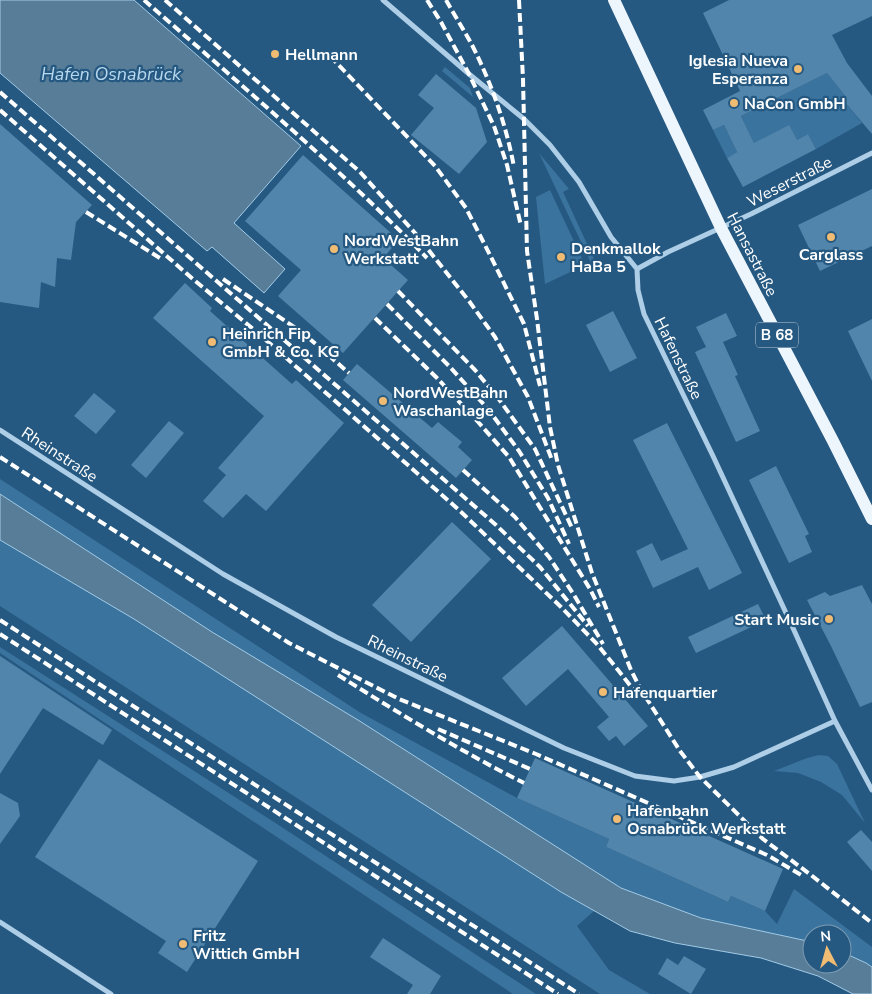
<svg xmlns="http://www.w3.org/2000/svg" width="872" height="994" font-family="'Nunito Sans',sans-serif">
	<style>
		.green { fill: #3a739e }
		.water { fill: #587d98; stroke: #a1cbe7 }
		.building { fill: #5285ab }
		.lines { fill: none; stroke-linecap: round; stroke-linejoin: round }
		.minor { stroke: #adcee6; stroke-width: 5 }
		.primary { stroke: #eef6fd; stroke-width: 12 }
		.rail { stroke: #fff; stroke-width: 4; stroke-dasharray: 9 4; stroke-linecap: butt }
		.poi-dot { fill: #f0bb72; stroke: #265981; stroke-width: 2 }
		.labels { text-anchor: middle; stroke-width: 4.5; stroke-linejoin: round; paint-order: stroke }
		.shield { fill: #265981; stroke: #becdd9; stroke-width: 1 }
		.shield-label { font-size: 15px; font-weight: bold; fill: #fff }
		.poi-label { font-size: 16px; font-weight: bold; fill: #fff; stroke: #265981; text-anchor: start }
		.street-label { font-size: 16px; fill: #fff; stroke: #265981 }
		.water-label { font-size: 18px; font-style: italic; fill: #b8d8ee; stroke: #265981 }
	</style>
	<rect width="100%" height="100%" fill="#265981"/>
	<path class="green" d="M445,67L470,88L473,97L442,71Z
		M827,73L846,97L843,100L862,123L816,149L808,134L797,140L754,143L741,116Z
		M724,125L737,152L727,158L713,130Z
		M539,153L569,189L563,192L595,261L591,263Z
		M550,190L585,265L545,284L536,197Z
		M0,479L361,713L517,798L609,839L606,847L728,902L731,896L765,911L777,924L794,889L872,947V967L866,963L842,952V934H812V942L701,918L621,888L599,875L594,911L577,926L609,970L650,994H600L0,606Z
		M0,647L274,822L536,994H513L0,653Z
		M819,755L828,756L837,764L865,823L842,795L821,782L798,773L774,771L807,758Z"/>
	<path class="water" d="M0,0H134L301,146L234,223L285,269L264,293L212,247L207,251L0,73Z
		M0,494L212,632L358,720L621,888L701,918L812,942V964H842V952L866,963L872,967V994H853L818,976L761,958L675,943L630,931L561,892L134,619L0,540Z"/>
	<path class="building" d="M729,0H872V16L832,35L847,63L872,96V134L843,100L846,97L827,73L741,116L754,143L789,125L797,140L808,134L816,149L743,187L727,158L737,152L724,125L713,130L703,110L740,91L703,13Z
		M436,74L476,108L487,142L459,174L411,135L434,108L418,95Z
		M0,124L92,205L76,222L71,260L57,258L55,287L41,282L39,308L0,302Z
		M303,155L399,240L383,258L408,280L343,353L278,296L301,270L245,221Z
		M872,189V246L820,271L798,225Z
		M185,283L212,308L210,311L292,384L296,380L344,423L266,511L246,494L223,518L203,501L226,475L218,468L264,416L153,318Z
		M613,311L637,358L610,372L586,325Z
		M726,313L737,336L723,342L738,375L735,376L760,431L736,442L695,352L706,347L696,327Z
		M872,319V381L848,331Z
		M357,364L432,428L438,422L462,442L458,447L472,460L456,478L343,380Z
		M94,393L116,411L96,434L74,416Z
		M169,421L184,433L146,478L131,465Z
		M667,423L742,573L709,590L698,567L653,588L636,551L652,543L661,561L688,549L633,440Z
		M776,466L809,534L805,536L812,552L789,563L749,480Z
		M452,522L491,559L411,642L372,605Z
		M862,585L872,604V702L860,707L831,646L807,600L825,592L830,596Z
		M758,604L766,620L696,653L688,637Z
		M562,626L648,726L624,746L616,736L609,741L597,727L609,717L568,669L526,706L502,678Z
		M0,656L112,730L103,745L43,708L0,774Z
		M535,758L783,869L765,911L731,896L728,902L606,847L609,839L517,798Z
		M99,759L258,861L187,972L158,953L166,941L35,857Z
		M0,793L18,803L20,816L0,844Z
		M861,830L872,842V871L847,842Z
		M383,938L441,976L430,994H407L413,985L370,957Z
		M684,956L706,969L691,994L658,974L667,958L678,965Z"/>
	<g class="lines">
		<path class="minor" d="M383,0L469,74L524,119L550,145L579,182L611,237L637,269L638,290L644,314L713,456L793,628L835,721L872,790
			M637,269L668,252L751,214L872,153
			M0,430L223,574L336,637L564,748L635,776L674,781L700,777L734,767L835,721
			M0,922L111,994"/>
		<path class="primary" d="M614,0L721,228L833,441L872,519"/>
		<path class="rail" d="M144,0C240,84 338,167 427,258
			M165,0L360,172L415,233L469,301L495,337L528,397L552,460
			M427,0L441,22L469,74L494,126L507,165L521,226
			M446,0C454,14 463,29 471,43C491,82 506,124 514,167
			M519,0L523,79L527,251L537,319L550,427L558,465L592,573L631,670L640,688L680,751L700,777L763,839L811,875L872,923
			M330,56L435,166L466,208L490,255L524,324L540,386
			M0,92L496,525L540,567L588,626
			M0,110L194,280L259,334L459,510L561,607L596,643L618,670L640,698
			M86,212L163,260
			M223,279L303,333L349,373
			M398,291L475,370L498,398L535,449L572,528
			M387,304L449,366L488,409L519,451L548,498L569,544
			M375,318L437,378L479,423L509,457L590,589L599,607
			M0,457L289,643L399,699L536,754L767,855L803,876
			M463,470L515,517L549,557L574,595L603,644
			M0,620L579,994
			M0,634L558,994
			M338,675C399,713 460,751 524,783
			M438,729L530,769"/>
	</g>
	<g class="poi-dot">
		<circle cx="275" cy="54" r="5"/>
		<circle cx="798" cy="69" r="5"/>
		<circle cx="734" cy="103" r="5"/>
		<circle cx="831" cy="237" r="5"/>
		<circle cx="334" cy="249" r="5"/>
		<circle cx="561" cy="257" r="5"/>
		<circle cx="212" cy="342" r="5"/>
		<circle cx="383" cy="401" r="5"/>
		<circle cx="829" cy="619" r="5"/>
		<circle cx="603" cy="692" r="5"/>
		<circle cx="617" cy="819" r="5"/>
		<circle cx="183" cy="944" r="5"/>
	</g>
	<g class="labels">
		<rect class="shield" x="756" y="322.5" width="42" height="25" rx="4"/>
		<g class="shield-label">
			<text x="777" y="340">B 68</text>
		</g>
		<g class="poi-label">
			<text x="285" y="60">Hellmann</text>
			<text x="788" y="66" text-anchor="end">Iglesia Nueva<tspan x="788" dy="18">Esperanza</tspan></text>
			<text x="744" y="109">NaCon GmbH</text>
			<text x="344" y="246">NordWestBahn<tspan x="344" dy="18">Werkstatt</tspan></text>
			<text x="571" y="254">Denkmallok<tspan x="571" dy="18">HaBa 5</tspan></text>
			<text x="831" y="260" text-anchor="middle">Carglass</text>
			<text x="222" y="339">Heinrich Fip<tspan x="222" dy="18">GmbH &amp; Co. KG</tspan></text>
			<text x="393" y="398">NordWestBahn<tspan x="393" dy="18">Waschanlage</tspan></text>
			<text x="819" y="625" text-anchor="end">Start Music</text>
			<text x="613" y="698">Hafenquartier</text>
			<text x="627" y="816">Hafenbahn<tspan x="627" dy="18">Osnabrück Werkstatt</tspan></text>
			<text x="193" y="941">Fritz<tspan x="193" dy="18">Wittich GmbH</tspan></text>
		</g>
		<g class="street-label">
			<text transform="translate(789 181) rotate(-27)" y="6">Weserstraße</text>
			<text transform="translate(753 254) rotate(63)" y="6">Hansastraße</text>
			<text transform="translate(679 358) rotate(64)" y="6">Hafenstraße</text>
			<text transform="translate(60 454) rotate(33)" y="6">Rheinstraße</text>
			<text transform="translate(408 658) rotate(26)" y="6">Rheinstraße</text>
		</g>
		<g class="water-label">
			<text x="111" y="80">Hafen Osnabrück</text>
		</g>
	</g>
	<g transform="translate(827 949) rotate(354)"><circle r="24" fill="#265981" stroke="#7d9bb3"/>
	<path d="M0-4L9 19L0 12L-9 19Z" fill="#f0bb72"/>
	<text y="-8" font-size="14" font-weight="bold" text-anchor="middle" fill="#ffffff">N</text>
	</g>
</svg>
